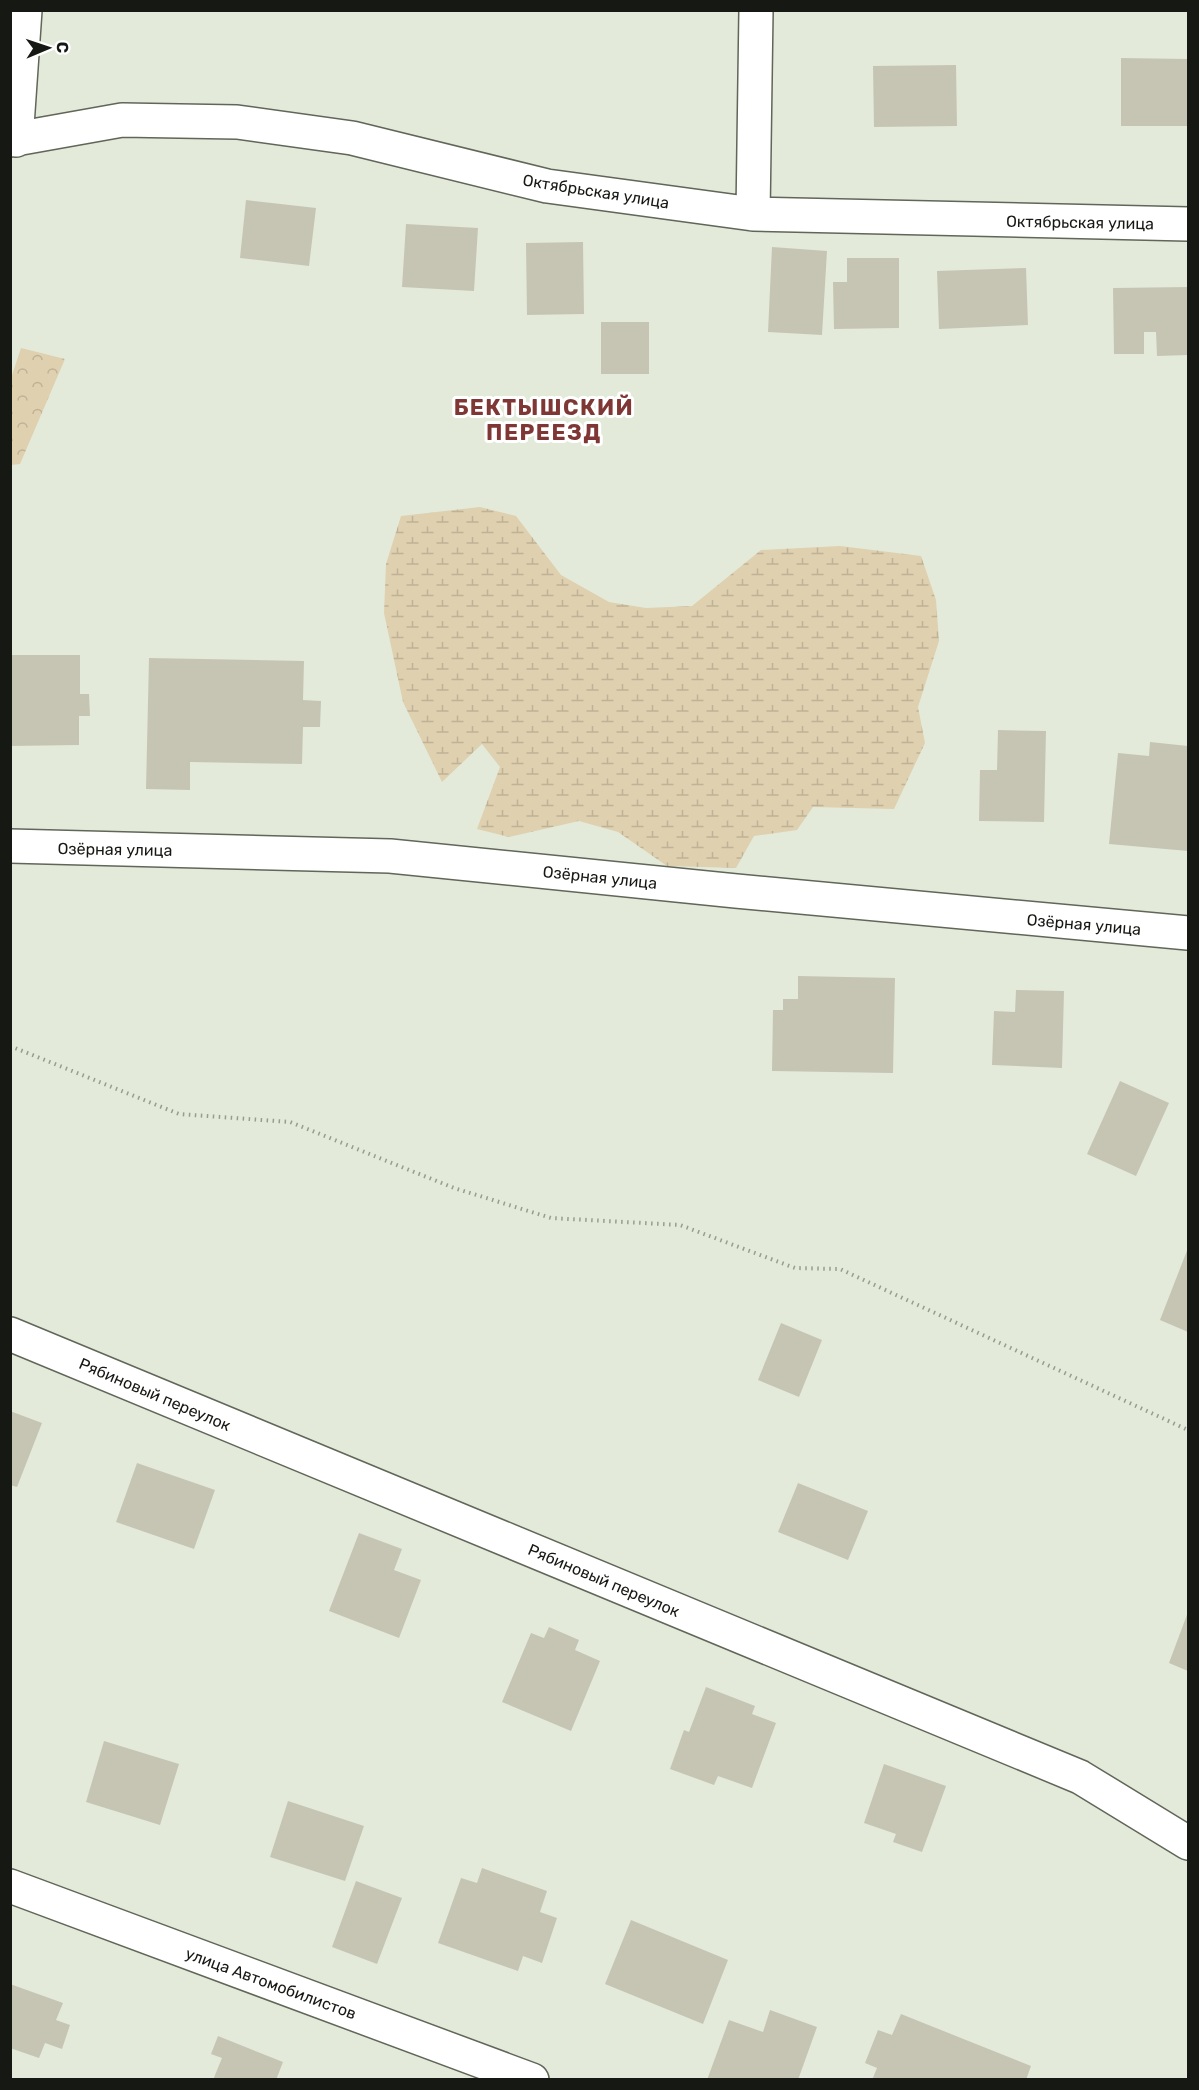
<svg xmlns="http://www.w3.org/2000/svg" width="1199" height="2090" font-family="Rubik,sans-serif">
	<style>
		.forest { fill: url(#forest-crowns) }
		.wetland { fill: url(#wetland-marsh) }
		.building { fill: #c6c5b4 }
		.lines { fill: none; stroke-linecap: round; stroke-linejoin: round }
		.street-casing { stroke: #606658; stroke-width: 36 }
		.path { stroke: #979c8f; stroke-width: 4; stroke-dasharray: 1.5 4.5; stroke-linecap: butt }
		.street { stroke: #fff; stroke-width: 33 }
		.labels { text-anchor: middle; stroke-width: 6; stroke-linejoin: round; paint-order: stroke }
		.street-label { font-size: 16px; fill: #161813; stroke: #fff }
		.district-label { font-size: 22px; font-weight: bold; letter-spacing: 1.5px; fill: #7e3734; stroke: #fff }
	</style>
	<defs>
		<pattern id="forest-crowns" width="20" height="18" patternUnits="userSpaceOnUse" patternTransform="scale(1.5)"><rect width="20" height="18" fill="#dfd0af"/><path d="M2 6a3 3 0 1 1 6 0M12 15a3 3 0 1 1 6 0" fill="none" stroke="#bfb296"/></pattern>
		<pattern id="wetland-marsh" width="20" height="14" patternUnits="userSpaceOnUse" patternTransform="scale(1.5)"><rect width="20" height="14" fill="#dfd0af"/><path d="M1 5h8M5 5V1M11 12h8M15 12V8" fill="none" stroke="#bfb296"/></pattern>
	</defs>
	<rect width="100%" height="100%" fill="#e3ead9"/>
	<path class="forest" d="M21,348L65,359L20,464L11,465V378Z"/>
	<path class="wetland" d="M480,507L516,516L561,575L609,602L646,608L692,606L761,550L840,546L921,556L936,600L939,641L918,707L925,743L894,809L813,807L797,830L754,836L736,868L667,866L618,832L579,821L509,837L477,829L500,767L482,744L442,782L403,702L384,613L386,564L401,516Z"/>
	<path class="building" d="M1121,58L1188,59V126H1121Z
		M956,65L957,126L874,127L873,66Z
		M246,200L316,208L309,266L240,258Z
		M406,224L478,228L474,291L402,287Z
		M583,242L584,314L527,315L526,243Z
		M772,247L827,251L822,335L768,332Z
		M847,258H899V328L834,329L833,282H847Z
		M1026,268L1028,325L939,329L937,271Z
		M1188,287V355L1157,356L1156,332H1144V354H1114L1113,288Z
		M601,322H649V374H601Z
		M10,655H80V694H89L90,716H79V745L10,746Z
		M149,658L304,661L303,700L321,701L320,727H303L302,764L190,762V790L146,789Z
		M998,730L1046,731L1044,822L979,821L980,770H997Z
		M1150,742L1188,746V851L1109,844L1118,753L1149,756Z
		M798,976L895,978L893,1073L772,1071L773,1010H783V999H798Z
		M1016,990L1064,991L1062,1068L992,1065L994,1011L1015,1012Z
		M1120,1081L1169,1103L1136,1176L1087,1154Z
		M1188,1248V1332L1160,1320Z
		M781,1323L822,1340L799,1397L758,1380Z
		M10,1411L42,1423L17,1487L10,1485Z
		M137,1463L215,1490L194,1549L116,1522Z
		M798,1483L868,1511L848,1560L778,1532Z
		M359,1533L402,1549L394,1570L421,1580L399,1638L329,1611Z
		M1188,1612V1671L1169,1663Z
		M549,1627L579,1640L575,1650L600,1661L571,1731L502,1702L531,1633L544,1638Z
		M706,1687L755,1706L752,1714L776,1723L752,1788L718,1776L714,1785L670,1769L684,1730L689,1732Z
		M104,1741L179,1764L160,1825L86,1802Z
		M884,1764L946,1786L922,1852L893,1842L896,1834L864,1823Z
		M288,1801L364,1826L345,1881L270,1857Z
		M482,1868L547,1891L540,1912L557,1918L542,1963L523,1956L518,1971L438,1943L461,1878L477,1883Z
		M356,1881L402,1898L377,1964L332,1947Z
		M631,1920L728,1960L703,2024L605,1984Z
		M10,1984L63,2003L56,2020L70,2025L62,2049L45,2043L39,2058L10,2048Z
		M770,2010L817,2027L798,2080H707L729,2020L763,2032Z
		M901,2014L1031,2066L1026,2080H872L877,2068L865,2063L878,2030L892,2035Z
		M218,2036L283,2062L276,2080H213L222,2058L211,2054Z"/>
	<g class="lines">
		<defs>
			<path id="street" d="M10,140L122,120L237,122L352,138L547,186L753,214L1188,224
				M16,140L25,10
				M753,214L756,10
				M10,846L390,856L736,891L1188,933
				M10,1334L1080,1777L1188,1843
				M10,1886L532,2080"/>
		</defs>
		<use href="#street" class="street-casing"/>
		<path class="path" d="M10,1046L179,1114L290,1122L454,1188L551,1218L680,1225L795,1268L840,1269L1188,1430"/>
		<use href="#street" class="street"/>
	</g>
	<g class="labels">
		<g class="street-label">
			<text transform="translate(596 191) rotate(9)" y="6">Октябрьская улица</text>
			<text transform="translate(1080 222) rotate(1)" y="6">Октябрьская улица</text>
			<text transform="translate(115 849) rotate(1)" y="6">Озёрная улица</text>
			<text transform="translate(600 877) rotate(6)" y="6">Озёрная улица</text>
			<text transform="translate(1084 924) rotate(5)" y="6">Озёрная улица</text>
			<text transform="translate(155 1394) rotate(23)" y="6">Рябиновый переулок</text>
			<text transform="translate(604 1580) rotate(23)" y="6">Рябиновый переулок</text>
			<text transform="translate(271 1983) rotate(20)" y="6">улица Автомобилистов</text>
		</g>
		<g class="district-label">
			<text x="544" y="415">БЕКТЫШСКИЙ<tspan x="544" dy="25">ПЕРЕЕЗД</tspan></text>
		</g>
	</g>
	<rect width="1199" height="2090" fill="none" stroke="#161813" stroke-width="24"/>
	<g transform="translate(48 48) rotate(88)" stroke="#ffffff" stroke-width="4.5" paint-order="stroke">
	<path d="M0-4.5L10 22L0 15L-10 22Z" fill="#161813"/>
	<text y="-9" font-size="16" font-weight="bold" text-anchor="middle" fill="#161813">С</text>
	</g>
</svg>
